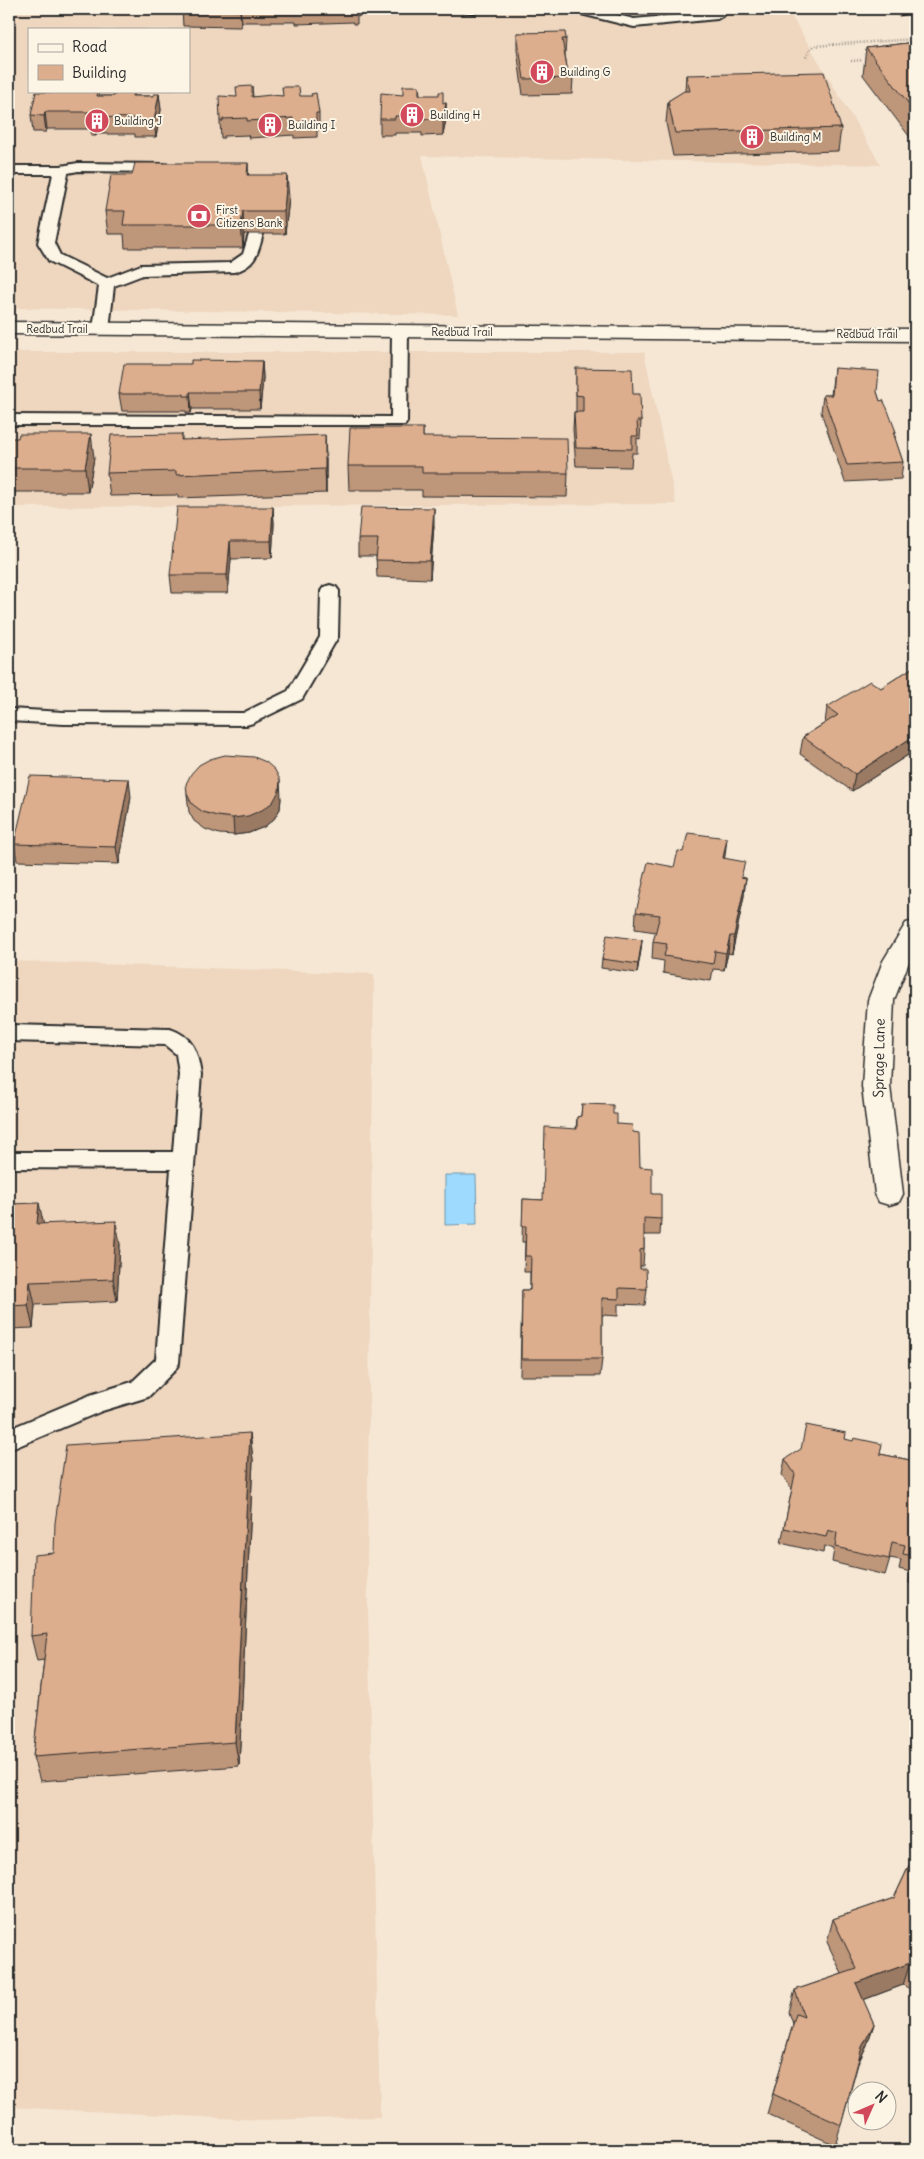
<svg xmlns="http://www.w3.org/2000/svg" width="924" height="2159" font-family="Delius,sans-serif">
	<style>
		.built { fill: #eed6bf; fill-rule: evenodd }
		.water { fill: #9ddafe; stroke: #6f94aa }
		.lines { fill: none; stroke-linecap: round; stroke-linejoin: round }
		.service-casing { stroke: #2b2b2b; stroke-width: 4 }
		.minor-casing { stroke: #2b2b2b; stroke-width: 3 }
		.tertiary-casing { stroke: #2b2b2b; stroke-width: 3 }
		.path { stroke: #2b2b2b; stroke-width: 2.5; stroke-dasharray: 0.5 2.5; stroke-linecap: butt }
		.service { fill: #fcf5e5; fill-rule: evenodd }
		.minor { fill: #fcf5e5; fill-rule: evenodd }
		.tertiary { fill: #fcf5e5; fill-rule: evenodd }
		.wall { fill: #be967a; stroke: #2b2b2b }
		.shaded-wall { fill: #9b7a63; stroke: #2b2b2b }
		.building { fill: #ddae8e; stroke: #2b2b2b }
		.labels { text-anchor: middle; stroke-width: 4; stroke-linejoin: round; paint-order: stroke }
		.far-poi-label { font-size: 11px; fill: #2b2b2b; stroke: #fcf5e5; text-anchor: start }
		.far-street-label { font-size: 11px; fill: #2b2b2b; stroke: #fcf5e5 }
		.street-label { font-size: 14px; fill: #2b2b2b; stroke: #fcf5e5 }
	</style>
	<rect width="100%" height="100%" fill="#f6e7d4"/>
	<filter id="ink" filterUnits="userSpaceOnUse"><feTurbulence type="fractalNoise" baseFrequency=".02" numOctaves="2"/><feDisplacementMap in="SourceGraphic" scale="10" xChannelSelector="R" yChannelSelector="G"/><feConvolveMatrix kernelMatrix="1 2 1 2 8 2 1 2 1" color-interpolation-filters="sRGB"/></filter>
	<g filter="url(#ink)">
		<path class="built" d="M9,9H787L881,165L422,156L458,315L9,308ZM29,29H189V91H29Z
			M9,352H644L676,504L9,507Z
			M9,961L374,974L367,1566L380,2117L260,2120L9,2107Z"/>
		<path class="water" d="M445,1175H476L477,1224L445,1225Z"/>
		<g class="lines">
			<defs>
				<path id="service" d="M460,9H482L475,13L462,12Z
					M571,9H593L634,19L709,12L708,9H722L724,15L717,19L634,27L573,12Z
					M78,163L163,164L168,165L170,168L168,171L163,172L78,171L68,173L54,243L60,255L107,278L141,265L230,263L243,254L250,231H260L263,234C258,253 256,266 234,272L143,275L114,286L109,329L107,332H95L93,329L99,286L49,261L38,243L53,174H9V166H61Z
					M400,326L406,328L408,331L407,422L405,425H9V415L391,417L392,331L394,328Z
					M330,585L336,587L339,591L338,637L302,699L253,723L246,725L64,724L9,721V709L64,712L243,713L288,691L320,637L321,591L324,587Z
					M9,1025L170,1029C194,1037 197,1052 201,1074L179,1363L175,1370L148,1397L102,1411L9,1450V1429L90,1395L132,1382L156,1359L171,1169L9,1168V1152H173L179,1074L176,1054L165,1045L9,1041Z"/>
				<path id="minor" d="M915,921V951L909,962L894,1000L890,1086L903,1194L899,1202L889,1205L879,1202L875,1194L862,1086L868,1000L883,961L906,923Z"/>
				<path id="tertiary" d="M9,322L915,329V341L9,334Z"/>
			</defs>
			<use href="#service" class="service-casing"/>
			<use href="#minor" class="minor-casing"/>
			<use href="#tertiary" class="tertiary-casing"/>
			<path class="path" d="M806,57L813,46L915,39
				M851,61L863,60"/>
			<use href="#service" class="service"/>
			<use href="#minor" class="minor"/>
			<use href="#tertiary" class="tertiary"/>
		</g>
		<path class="wall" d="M182,9H358L359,17L357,16V24H353V22L296,24V22H242L241,27L183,26Z
			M890,9H915V12L899,16Z
			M517,33L566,39L565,55L568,73L573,78L572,94L523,95L517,49Z
			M915,42V144L863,75L866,48Z
			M686,75L841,128L838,151L673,156L666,123L668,101L685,91Z
			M252,86L253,97L300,96L319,113V130H317V137L294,138V135L249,138L248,135L224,136V138H221L220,121L237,97Z
			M419,86L420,95L443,103H446V119L443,135L422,136V133H395V135H380V119L403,95Z
			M94,91H99L100,96H114L115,91H134L135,96H154L159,94L161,110L156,137H135V134H96V136H91V129H47L46,132H33L31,115Z
			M249,175L289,198L285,234H244L243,248H125L124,234H108L105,211Z
			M262,361L263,378L260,409H192L191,413H186V411H122L119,394L191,364Z
			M576,368L633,394L641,421L640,439L637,438V453H632L631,467L576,466L573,429L574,412H576Z
			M834,368L877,392L880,401L896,432L895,439L903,462L901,479L845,482L821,412L823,395H831Z
			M423,428V437L568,473L567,497L422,496V490H349L348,466Z
			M182,434V440L326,459V493L178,498V495L110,496L107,473Z
			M9,438L94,458L88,492H15L14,497H9Z
			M273,507L274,524L272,558L231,559L228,593H172L170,575Z
			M434,525L430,579L377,577L376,556H358V539Z
			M915,666V760L908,755L852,791L800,754L803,737L825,723L827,707L881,688Z
			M187,794L281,798L280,809L274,819L264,827L249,833L234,835L219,834L205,829L194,821L189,812Z
			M131,797L119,864L17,861L14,844Z
			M724,859L743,878L744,896L732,954L728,953L724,970L713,969L711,981L663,973L664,961L652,959L653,942L656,932L635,929L636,912L674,867Z
			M642,940L641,950L637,973L601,968L602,959Z
			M582,1104L613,1114L617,1124L633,1132L640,1167L652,1194L661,1219L660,1235H644V1249L643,1266H640V1269L647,1289L645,1305L618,1304V1316L602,1315V1359L600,1376H520L522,1290H530V1272H524L525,1242H522L523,1199L543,1200L576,1129L577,1117L581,1116Z
			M9,1204L43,1224L120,1244L117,1301L35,1305L33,1328L9,1329Z
			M250,1433L253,1460L239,1766L40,1781L33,1757L44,1660L37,1661L31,1636L54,1553Z
			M845,1439L880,1454L915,1461V1585L909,1583L910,1572L899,1569L901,1560L890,1558L885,1575L832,1562L834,1549L824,1546L823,1553L781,1543L792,1489L782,1475L785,1459Z
			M915,1853V1992L903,1985L863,2000L874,2024L867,2045L858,2064L841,2125L835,2145L767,2114L793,2024L789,2012L795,1990L842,1974L827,1942L833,1919L894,1898Z"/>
		<path class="shaded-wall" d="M240,9L242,22L241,27L240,11Z
			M900,9H915V12L899,16Z
			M159,94L161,110L156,137L154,121Z
			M446,103V119L443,135V118Z
			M45,112L47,129L46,132L44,116Z
			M95,117L96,134V136L94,120Z
			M248,163L249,185L247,175Z
			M287,175L289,198L285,234L284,211Z
			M243,211L244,234L243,248L241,225Z
			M262,361L263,378L260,409L259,392Z
			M190,392L192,409L191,413L190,396Z
			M91,434L94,458L88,492L85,468Z
			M325,435L326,459V493L325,469Z
			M11,468L15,492L14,497L10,473Z
			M273,507L274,524L272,558L271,541Z
			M434,508V525L430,579V561Z
			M230,541L231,559L228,593L227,575Z
			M911,738L908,755L852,791L855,774Z
			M129,779L131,797L119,864L116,847Z
			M280,780L281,798L280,809L274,819L264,827L249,833L234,835L233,818Z
			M727,838L725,856L721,876L723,858Z
			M746,878L744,896L732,954L734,936Z
			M730,936L728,953L724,970L726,953Z
			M642,940L641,950L637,973L638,964Z
			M39,1203L44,1226L37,1224Z
			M116,1221L120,1244L117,1301L113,1279Z
			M30,1282L35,1305L33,1328L28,1305Z
			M250,1433L253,1460L239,1766L235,1742Z
			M910,1963L903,1985L849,2005L856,1983Z
			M874,2024L867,2045L855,2068L862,2047Z"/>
		<path class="building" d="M182,9H240V11L182,10Z
			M565,32L566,39H562L568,73H572L573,78L524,79L517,33Z
			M915,42V112L866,48Z
			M824,72L841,128L675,133L668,101L684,91H690L686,75Z
			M252,86V97L271,95L283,96L282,87H299L300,96H312L311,94L316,93L319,113H316V121L293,122V118L247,121V118L223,119V121H220L219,96L237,97L236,87Z
			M403,86H419V95H439V92H443V103H446L443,118L422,119V116H395V119H380L381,93L403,95Z
			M56,91H98L97,96H114L115,91H133L132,96H154V94H159L154,121H134V118L95,117L94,120H90L91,112H45L44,116L31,115L36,92H56Z
			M135,163H248L247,175H287L284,211H243L241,225H123L125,211H105L111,175H132Z
			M191,360L262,361L259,392H190V396H184V394H119L124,364H191Z
			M576,368L632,369L633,394H640L641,421H637L638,436H632V449L576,448L574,412H583V396L576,395Z
			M834,368L879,371L877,392L880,401L883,400L887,408L896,432H893L903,462L847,465L823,395H832Z
			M350,428H423V437L567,438L568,473H422V466H348Z
			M19,434H91L85,468H11L10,473H9V438H18Z
			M182,434L181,440L325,435V469L176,475V471L107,473L111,435Z
			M177,507H273L271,541H230L227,575H170Z
			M361,507L434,508L430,561L376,560L378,539H358Z
			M915,666V740L911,738L855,774L803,737L838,715L827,707L870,681L881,688Z
			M225,755L254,757L266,762L275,770L280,780L279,791L273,802L262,810L248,816L233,818L217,816L203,812L192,804L187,794L186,784L191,774L199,765L210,759Z
			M30,776L129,779L116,847L14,844Z
			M688,833L727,838L723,858L745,862L741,877L746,878L734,936H730L726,953L715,951L713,964L664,956L667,944L653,942L660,915L636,912L648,862L674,867L678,851L683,852Z
			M607,935L642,940L638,964L602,959Z
			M582,1104L613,1105V1114H617V1124L632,1125L633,1132L639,1133L640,1167L652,1168V1194H661V1219L644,1218V1249L640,1250V1269H646L647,1289L619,1288V1299L602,1298V1359H521L522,1290H530L531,1256H525L526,1226H522L523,1199L543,1200L545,1127L577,1129V1117L581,1116Z
			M39,1203L37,1224L116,1221L113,1279L30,1282L28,1305L9,1306V1204Z
			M806,1425L846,1433L845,1439L853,1441L854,1438L882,1444L880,1454L915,1461V1568H913L914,1556L903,1554L905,1545L892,1542L889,1559L835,1547L837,1533L828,1530L826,1537L784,1528L795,1474L785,1459L801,1449Z
			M250,1433L235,1742L33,1757L47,1634L31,1636L34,1555L54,1553L55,1523L66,1445Z
			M915,1853V1966L910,1963L856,1983L874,2024L862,2047L841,2125L773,2094L796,2014L804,2017L795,1990L857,1969L833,1919L894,1898Z"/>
	</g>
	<defs>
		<symbol id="building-disc" viewBox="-11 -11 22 22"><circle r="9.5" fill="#d1495b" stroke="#fcf5e5"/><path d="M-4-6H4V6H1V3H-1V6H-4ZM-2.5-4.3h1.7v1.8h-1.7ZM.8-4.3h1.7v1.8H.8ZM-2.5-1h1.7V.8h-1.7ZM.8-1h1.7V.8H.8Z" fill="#fff"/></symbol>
		<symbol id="bank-disc" viewBox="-11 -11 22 22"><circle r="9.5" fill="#d1495b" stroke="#fcf5e5"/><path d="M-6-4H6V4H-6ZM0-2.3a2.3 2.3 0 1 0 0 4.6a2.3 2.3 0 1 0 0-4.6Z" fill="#fff"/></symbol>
	</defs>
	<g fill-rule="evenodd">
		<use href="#building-disc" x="528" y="58" width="28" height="28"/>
		<use href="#building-disc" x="398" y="101" width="28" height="28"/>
		<use href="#building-disc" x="83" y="107" width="28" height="28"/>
		<use href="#building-disc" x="256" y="111" width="28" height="28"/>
		<use href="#building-disc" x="738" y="123" width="28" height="28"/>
		<use href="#bank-disc" x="185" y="202" width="28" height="28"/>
	</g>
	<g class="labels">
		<g class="far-poi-label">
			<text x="560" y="76">Building G</text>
			<text x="430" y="119">Building H</text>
			<text x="114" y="125">Building J</text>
			<text x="288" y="129">Building I</text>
			<text x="770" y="141">Building M</text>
			<text x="216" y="214">First<tspan x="216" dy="13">Citizens Bank</tspan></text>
		</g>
		<g class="far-street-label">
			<text x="57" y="333">Redbud Trail</text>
			<text x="462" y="336">Redbud Trail</text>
			<text x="867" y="338">Redbud Trail</text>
		</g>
		<g class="street-label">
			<text transform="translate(879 1058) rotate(-89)" y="5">Sprage Lane</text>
		</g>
	</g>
	<rect width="924" height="2159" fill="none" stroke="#fcf5e5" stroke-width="30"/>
	<rect x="15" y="15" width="894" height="2129" fill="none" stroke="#2b2b2b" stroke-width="2" filter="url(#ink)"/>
	<rect x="28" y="28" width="162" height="65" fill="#fcf5e5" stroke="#a8a49b"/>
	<rect x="38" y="44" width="25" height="8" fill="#fcf5e5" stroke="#a8a49b"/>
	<text x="72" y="52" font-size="15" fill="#2b2b2b">Road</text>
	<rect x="38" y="65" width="25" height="15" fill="#ddae8e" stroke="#a8a49b"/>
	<text x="72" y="78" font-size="15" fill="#2b2b2b">Building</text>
	<g transform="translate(872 2106) rotate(45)"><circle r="24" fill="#fcf5e5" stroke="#a8a49b"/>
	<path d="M0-4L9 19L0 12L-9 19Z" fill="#d1495b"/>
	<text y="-8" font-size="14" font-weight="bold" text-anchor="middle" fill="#2b2b2b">N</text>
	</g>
</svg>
